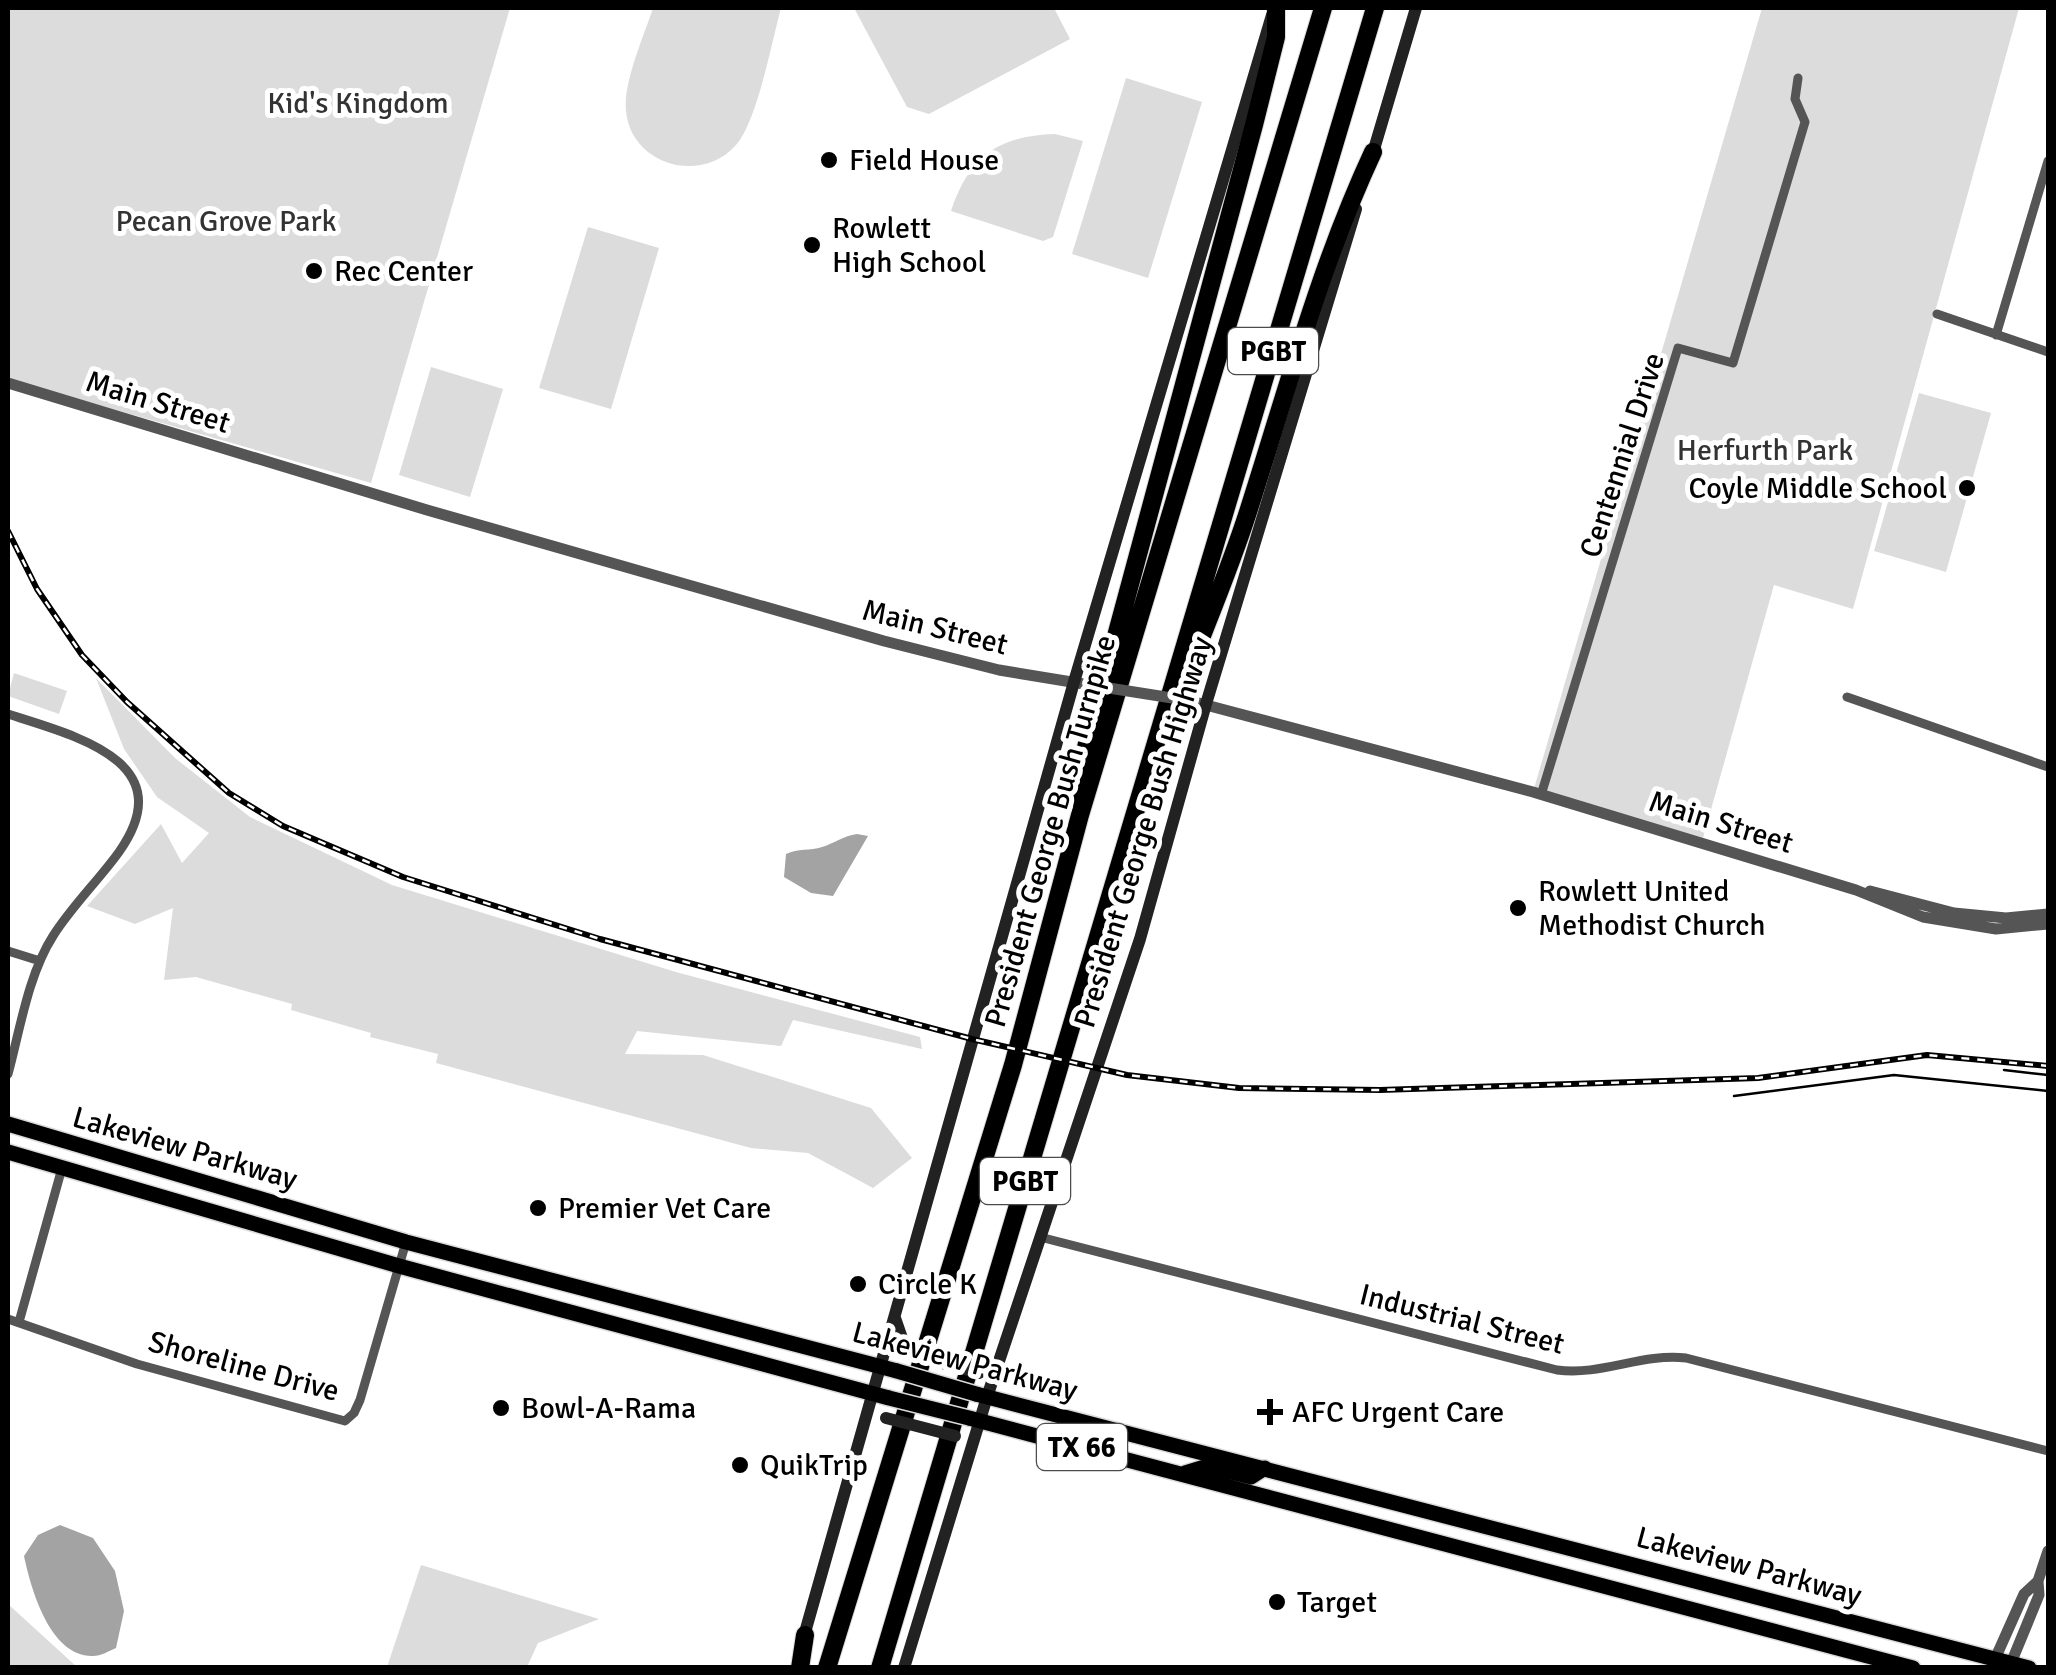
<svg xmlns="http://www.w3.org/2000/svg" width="2056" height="1675" font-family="Signika,sans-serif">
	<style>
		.green { fill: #dcdcdc }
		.water { fill: #a3a3a3 }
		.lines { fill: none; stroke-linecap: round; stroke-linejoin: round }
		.primary-casing { stroke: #dbdbdb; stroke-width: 18 }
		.motorway-casing { stroke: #dbdbdb; stroke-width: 20 }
		.minor { stroke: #555; stroke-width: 9 }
		.tertiary { stroke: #555; stroke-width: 11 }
		.secondary { stroke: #222; stroke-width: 12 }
		.primary { stroke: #000; stroke-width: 15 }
		.motorway { stroke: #000; stroke-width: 18 }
		.tram { stroke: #000; stroke-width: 2.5 }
		.rail-casing { stroke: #000; stroke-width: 6 }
		.rail { stroke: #fff; stroke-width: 2.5; stroke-dasharray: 8; stroke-linecap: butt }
		.primary-bridge-casing { stroke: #dbdbdb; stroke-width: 18; stroke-linecap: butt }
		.tertiary-bridge { stroke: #555; stroke-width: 11 }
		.secondary-bridge { stroke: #222; stroke-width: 12 }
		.primary-bridge { stroke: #000; stroke-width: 15 }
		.poi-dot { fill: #000; stroke: #fff; stroke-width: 4 }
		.labels { text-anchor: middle; stroke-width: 10; stroke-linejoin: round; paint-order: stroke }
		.shield { fill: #fff; stroke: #4c4c4c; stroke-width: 2.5 }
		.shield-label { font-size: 28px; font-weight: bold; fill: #000 }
		.park-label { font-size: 30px; fill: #333; stroke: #fff }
		.poi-label { font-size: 30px; fill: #000; stroke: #fff; text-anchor: start }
		.street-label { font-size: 30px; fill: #000; stroke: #fff }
	</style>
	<rect width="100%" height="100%" fill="#fff"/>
	<path class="green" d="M8,8H510L371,483L8,379Z
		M653,8H781C772,41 757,122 736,145C701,185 631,165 626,111C623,82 644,36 653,8Z
		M854,8H1054L1070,39L929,114L907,107Z
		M1762,8H2019L1853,609L1774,585L1703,838L1533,792Z
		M1126,78L1202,102L1148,278L1072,254Z
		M1055,134L1083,141L1053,237L1043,241L951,211C969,157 997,136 1055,134Z
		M588,227L659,248L611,409L539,388Z
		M431,367L503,389L470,497L399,475Z
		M1919,393L1991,413L1946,572L1874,551Z
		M14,673L67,691L59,714L8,696Z
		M96,678L175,758L250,817L392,885L676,972L920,1037L922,1049L793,1020L781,1046L637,1031L625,1054L703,1055L871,1108L912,1158L873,1188L808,1153L751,1148L436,1063L438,1054L370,1037L371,1033L291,1010L292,1004L196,977L164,980L173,908L135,924L87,906L161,824L182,863L209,833L157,797L124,749Z
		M421,1565L599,1619L538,1643L527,1667H387Z
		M8,1604L77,1667H8Z"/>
	<path class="water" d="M857,834L868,836L833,896L811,893L784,877L786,854C798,848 810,851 822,847C835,843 843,836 857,834Z
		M60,1525L93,1538L115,1571L124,1611L116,1648C109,1651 101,1656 93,1656C50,1657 31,1589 24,1556L38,1535Z"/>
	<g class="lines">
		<defs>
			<path id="primary" d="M8,1124L406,1242L897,1371
				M8,1152L399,1266L889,1398
				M976,1394L2029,1668
				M969,1418L1913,1668
				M1185,1473L1208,1466L1251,1477L1265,1468"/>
			<path id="motorway" d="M1189,669C1209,617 1231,565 1248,512C1287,391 1319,268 1373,152
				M1080,801L1078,777L1254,125L1276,37V8
				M800,1668L805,1635
				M827,1668L1013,1065L1080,815L1323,8
				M880,1668L1375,8"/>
		</defs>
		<use href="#primary" class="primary-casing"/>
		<use href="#motorway" class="motorway-casing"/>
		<path class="minor" d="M1937,314L2048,352
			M1996,335L2048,161
			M1847,697L2048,767
			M8,714C71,735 184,760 119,852C98,881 72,906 53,936C28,975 20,1030 8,1074
			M1541,795L1678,348L1733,363L1805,122L1795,99L1798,78
			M8,951L40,961
			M1040,1237L1557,1370C1602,1376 1641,1353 1686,1358L2048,1451
			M8,1319L137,1364L345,1421L354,1413L360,1400L406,1242
			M19,1322L62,1168"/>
		<path class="tertiary" d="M8,383L427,510L884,641L999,670L1090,685
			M1191,701L1533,792L1856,890L1923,917L1996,929L2048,924
			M1870,891L1954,913L2006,918L2048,914
			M1996,1668L1995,1659L2024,1594L2038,1581
			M2009,1668L2039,1595L2038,1581L2048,1551"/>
		<path class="secondary" d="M1372,156L1416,8
			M895,1318L904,1344L913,1355
			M802,1643L1074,682L1272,15
			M904,1668L987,1397L1140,939L1206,704L1356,209"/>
		<use href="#primary" class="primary"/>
		<use href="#motorway" class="motorway"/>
		<path class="tram" d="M2004,1070L2048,1075
			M1734,1096L1894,1075L2048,1091"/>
		<defs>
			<path id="rail" d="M8,531L37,589L82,655L127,702L229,793L283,826L403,877L600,939L972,1039L1127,1075L1239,1088L1380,1090L1758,1078L1927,1055L2048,1066"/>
		</defs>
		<use href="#rail" class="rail-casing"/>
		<use href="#rail" class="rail"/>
		<defs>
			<path id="primary-bridge" d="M897,1371L976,1394
				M889,1398L969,1418"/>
		</defs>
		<use href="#primary-bridge" class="primary-bridge-casing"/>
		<path class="tertiary-bridge" d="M1090,685L1191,701"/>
		<path class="secondary-bridge" d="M913,1355L979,1373
			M886,1418L955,1436"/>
		<use href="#primary-bridge" class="primary-bridge"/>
	</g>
	<g class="poi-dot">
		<circle cx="829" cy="160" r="10"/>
		<circle cx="812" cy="245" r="10"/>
		<circle cx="314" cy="271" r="10"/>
		<circle cx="1967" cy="488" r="10"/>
		<circle cx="1518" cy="908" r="10"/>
		<circle cx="538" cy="1208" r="10"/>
		<circle cx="858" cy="1284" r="10"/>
		<circle cx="501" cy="1408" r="10"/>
		<path d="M1265 1397h10v10h10v10h-10v10h-10v-10h-10v-10h10z"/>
		<circle cx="740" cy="1465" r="10"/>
		<circle cx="1277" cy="1602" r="10"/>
	</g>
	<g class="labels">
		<g class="shield">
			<rect x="1228" y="328" width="90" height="46" rx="8"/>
			<rect x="980" y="1158" width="90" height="46" rx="8"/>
			<rect x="1037" y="1424" width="90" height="46" rx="8"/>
		</g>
		<g class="shield-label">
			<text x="1273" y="361">PGBT</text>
			<text x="1025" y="1191">PGBT</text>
			<text x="1082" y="1457">TX 66</text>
		</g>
		<g class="park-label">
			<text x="358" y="113">Kid's Kingdom</text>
			<text x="226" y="231">Pecan Grove Park</text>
			<text x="1765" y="460">Herfurth Park</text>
		</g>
		<g class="poi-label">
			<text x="849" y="170">Field House</text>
			<text x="832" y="238">Rowlett<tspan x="832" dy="34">High School</tspan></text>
			<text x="334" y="281">Rec Center</text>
			<text x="1947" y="498" text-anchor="end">Coyle Middle School</text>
			<text x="1538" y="901">Rowlett United<tspan x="1538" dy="34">Methodist Church</tspan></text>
			<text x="558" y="1218">Premier Vet Care</text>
			<text x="878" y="1294">Circle K</text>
			<text x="521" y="1418">Bowl-A-Rama</text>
			<text x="1292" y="1422">AFC Urgent Care</text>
			<text x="760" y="1475">QuikTrip</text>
			<text x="1297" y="1612">Target</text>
		</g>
		<g class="street-label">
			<text transform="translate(158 402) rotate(17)" y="10">Main Street</text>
			<text transform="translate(1622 455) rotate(-72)" y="10">Centennial Drive</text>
			<text transform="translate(935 627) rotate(14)" y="10">Main Street</text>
			<text transform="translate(1721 822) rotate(17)" y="10">Main Street</text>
			<text transform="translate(1050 831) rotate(-74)" y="10">President George Bush Turnpike</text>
			<text transform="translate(1143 832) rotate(-73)" y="10">President George Bush Highway</text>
			<text transform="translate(185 1148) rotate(16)" y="10">Lakeview Parkway</text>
			<text transform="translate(1462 1319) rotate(14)" y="10">Industrial Street</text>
			<text transform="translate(965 1361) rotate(15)" y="10">Lakeview Parkway</text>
			<text transform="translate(244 1366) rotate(15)" y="10">Shoreline Drive</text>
			<text transform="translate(1749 1566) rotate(15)" y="10">Lakeview Parkway</text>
		</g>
	</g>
	<rect width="2056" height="1675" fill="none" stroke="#000000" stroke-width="20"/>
</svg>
